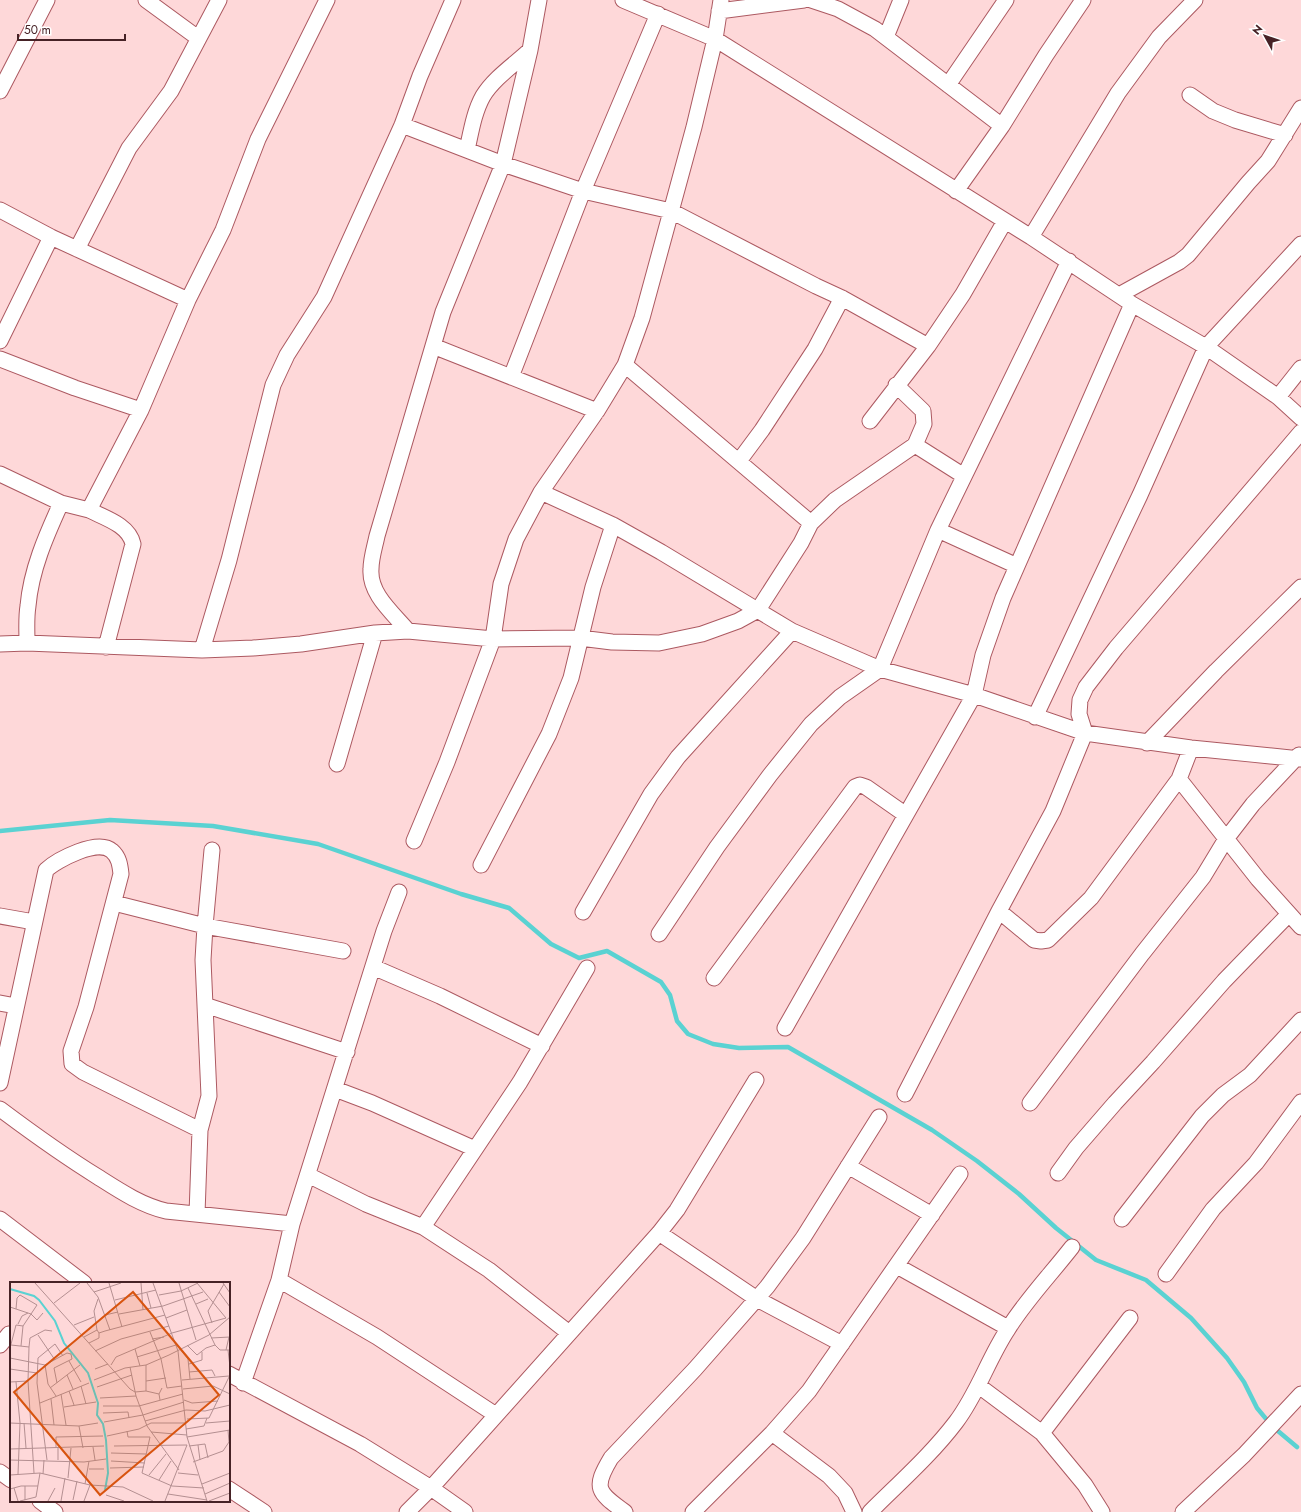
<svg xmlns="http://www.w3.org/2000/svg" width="1301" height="1512" font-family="Jost,sans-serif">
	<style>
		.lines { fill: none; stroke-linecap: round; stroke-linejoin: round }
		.stream { stroke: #5ad2d2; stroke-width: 4.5 }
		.street-casing { stroke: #ac5961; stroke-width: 17 }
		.street { stroke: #fff; stroke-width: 15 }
		.inset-river { fill: none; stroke: #5ad2d2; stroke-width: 2 }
		.inset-road { fill: none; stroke: #b48f91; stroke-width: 1 }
		.view { fill: #d8540f; fill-opacity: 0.15; stroke: #d8540f; stroke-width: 2 }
		.inset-edge { fill: none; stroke: #462226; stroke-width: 2 }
	</style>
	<rect width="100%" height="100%" fill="#fed8d9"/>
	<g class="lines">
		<path class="stream" d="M0,831L110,820L213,826L318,844L461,894L509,908L551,944L579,958L607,951L661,982L670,995L677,1021L688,1034L713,1044L739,1048L788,1047L932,1130L977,1161L1019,1194L1056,1228L1096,1260L1146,1280L1191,1318L1227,1358L1244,1382L1257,1408L1272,1426L1297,1447"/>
		<defs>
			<path id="street" d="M146,0L198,38
				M623,0L715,39L1031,237L1132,304L1206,347L1278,397L1301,418
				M811,0L838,9L875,29L1002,126
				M719,11L804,0
				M886,37L901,0
				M948,85L1006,0
				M0,91L47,0
				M1190,95L1213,111L1235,120L1285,135
				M402,125L503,164L583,191L671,211L816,286L842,298L928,346L963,294L1005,221
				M467,150C471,132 474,112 483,96C494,78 515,64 530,50
				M956,191L1002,126L1046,55L1083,0
				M0,210L51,237L188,300
				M1031,237L1118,93L1159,37L1195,0
				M77,249L129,148L171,91L219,0
				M1119,295L1179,262L1188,255L1248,183L1268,161L1301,108
				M0,341L51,237
				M433,346L597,411
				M0,359L75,388L141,410
				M511,377L583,191L658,14
				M1278,397L1301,368
				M870,421L928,346
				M915,445L964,476
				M739,461L762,430L815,349L842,298
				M0,474L61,503
				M541,492L613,525L661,552L792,631L880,669L974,695L1085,733L1191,748L1301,759
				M89,510C105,518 129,525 133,544L106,647
				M811,523L835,500L915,445L924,424L923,411L896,385
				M938,530L1017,566
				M408,631C393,613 369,594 371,569C371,558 375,546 377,536L443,312L503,164L530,50L539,0
				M27,643C27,631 26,618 28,606C31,570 46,536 61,503L89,510L141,410L188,300L223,230L258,139L327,0
				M0,644L27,643L202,650L253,648L301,644L375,633L408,631L493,639L580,638L612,642L659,643L702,634L738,621L758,610L801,543L811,523L625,365
				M202,650L229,560L273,385L287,355L324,297L402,125L420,76L453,0
				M1035,717L1140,495L1206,347L1301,244
				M1147,743L1216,671L1301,587
				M337,764L375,633
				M1179,779L1258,879L1301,927
				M414,841L447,762L493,639L501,584L516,539L541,492L597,411L625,365L642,318L694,127L715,39L721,0
				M481,865L549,734L571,678L593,587L613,525
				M114,903L205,926L343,951
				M999,911L1034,940L1041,941L1048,940L1091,898L1179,779L1191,748
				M583,912L651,794L678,757L792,631
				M0,916L34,922
				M659,934L717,847L770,775L811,724L840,697L880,669L938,530L1069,261
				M373,967L440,996L542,1046
				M714,978L855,787L860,785L866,787L906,815
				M0,1003L16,1006
				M205,1005L347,1052
				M785,1028L974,695L983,655L1003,598L1132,304
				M0,1083L46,870C57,860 98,838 112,851C119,857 120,865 121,874L86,1007L71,1051L72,1064L83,1072L200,1130
				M335,1089L372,1103L475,1149
				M905,1094L999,911L1053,811L1085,733L1079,714L1080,700L1086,687L1116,648L1301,432
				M1030,1103L1142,954L1203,877L1226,839L1253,804L1299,755
				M0,1109C32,1133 64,1156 98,1177C120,1191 141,1205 166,1211L292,1224
				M848,1166L932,1215
				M1058,1173L1076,1148L1115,1103L1153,1062L1224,981L1289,914
				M308,1175L366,1204L423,1227L489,1270L569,1333
				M197,1214L200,1130L209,1096L203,960L205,926L212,850
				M0,1219L84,1283
				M1122,1219L1202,1116L1223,1095L1250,1075L1301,1020
				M423,1227L520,1082L587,968
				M659,1233L757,1299L842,1344
				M897,1266L1008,1328
				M1166,1274L1213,1209L1256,1163L1301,1102
				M279,1280L377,1337L496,1415
				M0,1345L9,1334
				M229,1374L360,1444L431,1488L465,1512
				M243,1383L279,1280L292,1224L384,931L399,892
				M979,1386L1042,1433L1085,1485L1102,1512
				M772,1433L829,1476L845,1493L854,1512
				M1042,1433L1130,1318
				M0,1472L11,1480
				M229,1489L264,1512
				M40,1501L55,1512
				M407,1512L431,1488L659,1233L677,1210L756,1080
				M625,1512C597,1492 593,1488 611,1458L695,1369L767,1287L803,1238L879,1117
				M693,1512L772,1433L809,1391L960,1174
				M870,1512C899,1483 931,1455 956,1422C978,1393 988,1359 1008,1329C1026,1300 1051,1274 1072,1247
				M1183,1512L1244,1455L1301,1394"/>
		</defs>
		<use href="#street" class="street-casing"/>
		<use href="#street" class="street"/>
	</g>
	<g transform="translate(10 1282)">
		<rect width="220" height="220" fill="#fed8d9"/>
		<path class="inset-river" d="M0,7L24,14L29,18L45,39L54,61L78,91L88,121L87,133L93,142L96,158L98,191L95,208"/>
		<path class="inset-road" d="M25,1L120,107L125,110L136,109V83M77,1L88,15L100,48M99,1L112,45M131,1L133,28M143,1L168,69L177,155L197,219M169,1L186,58M187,1L216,36M213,1L220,11M178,6L205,63L210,68H220M84,10L111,1M209,10L220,25M137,11L141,26M149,13L171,9L188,1M105,18L146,8M44,21L70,1M186,22L198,17M0,25L21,32L27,38L33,31M6,27L7,16L10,13L27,23L13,44L11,64M109,32L153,24L193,10M95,33L108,30M156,36L177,28M202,41L198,29L214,2M8,42L12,34L18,31M64,43L84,35M87,48L84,29L88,17M140,50L151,77L157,106L172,104M28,53L45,78M74,55L87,48L89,51L95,49L155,33M201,56L220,55M142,57L154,55M79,61L89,56V51M1,63L19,65L18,99L24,191M177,63L187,73L196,66L205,63M19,65L20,56L35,48L42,49M0,66L6,43L13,44M125,67L130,84M170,67L178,77L180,97M216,68L219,55M218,68L220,85M85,69L111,57L159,44M127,75L166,63M0,76L35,83L57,71L61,72L62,77L44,86L47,101M59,79L71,100M179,82L192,78V70M35,83L38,102L46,114M101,83L106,75L162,51L216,36M120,85L126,114L137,144L169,188M0,87L27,91M85,87L98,82M179,90L202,88L205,94M57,93L63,107M84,98L115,86L136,83L159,73L199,53L220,35M172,98L219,94M136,99L156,96M0,100L18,99M6,100L10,141L8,192M71,104L76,122M87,105L122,93M40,106L70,83M173,107L203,104L220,112M59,109L64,123M136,109L149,112M51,112L56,143M90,116L126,114M41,117L44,143M150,118L149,112L152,106M174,118L182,121L208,119M30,121L79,101M93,124H129L173,112M54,125L86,120M93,131L118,130L119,136M177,137L199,136L220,93M135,139L176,128L195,129L220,123M94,140L133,133L174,120M0,141L69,144L88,141M14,141L16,166M196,141L220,139M69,144L73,166M176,147L194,144L197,136M117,149L118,155H140M141,150L177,153M97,154L129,147L141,141H176M140,155L132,191L162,204L194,206M177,155L220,148M188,163L190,178M104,164L177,163M179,164L195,162L198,176M46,165V155L93,154M83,165L85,178M0,167L94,164M101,171L136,172M0,178L74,180L96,177M37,178L27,101L28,76L45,62L53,74M48,178V165M101,179L135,181M183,180L213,169L219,160L218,148M100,186L134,185M79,187H94M168,191L188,193M33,192L34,178M0,193L30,191L80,203L113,205L143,219M139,193L156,172M58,196L61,166M149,198L161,179M75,202L79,179M192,202L220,191M15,204V218M4,206L8,219M0,207L11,204H28M158,212L197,218M195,212L220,201M96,213L114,219M63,218L67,199M10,219L26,215L30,191M38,219L45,206M51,219L55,196M74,219L80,203M155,219L177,163M199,219L220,211"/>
		<path class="view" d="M123,10L209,113L90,213L4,110Z"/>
		<rect width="220" height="220" class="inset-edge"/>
	</g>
	<g transform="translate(1265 36) rotate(310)" stroke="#ffffff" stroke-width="3" paint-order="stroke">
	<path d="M0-3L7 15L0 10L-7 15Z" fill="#462226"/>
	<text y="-6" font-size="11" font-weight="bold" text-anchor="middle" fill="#462226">N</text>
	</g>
	<path d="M18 34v6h107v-6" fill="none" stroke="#462226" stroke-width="2"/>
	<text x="24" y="34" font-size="12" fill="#462226" stroke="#ffffff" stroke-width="3" paint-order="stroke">50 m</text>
</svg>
